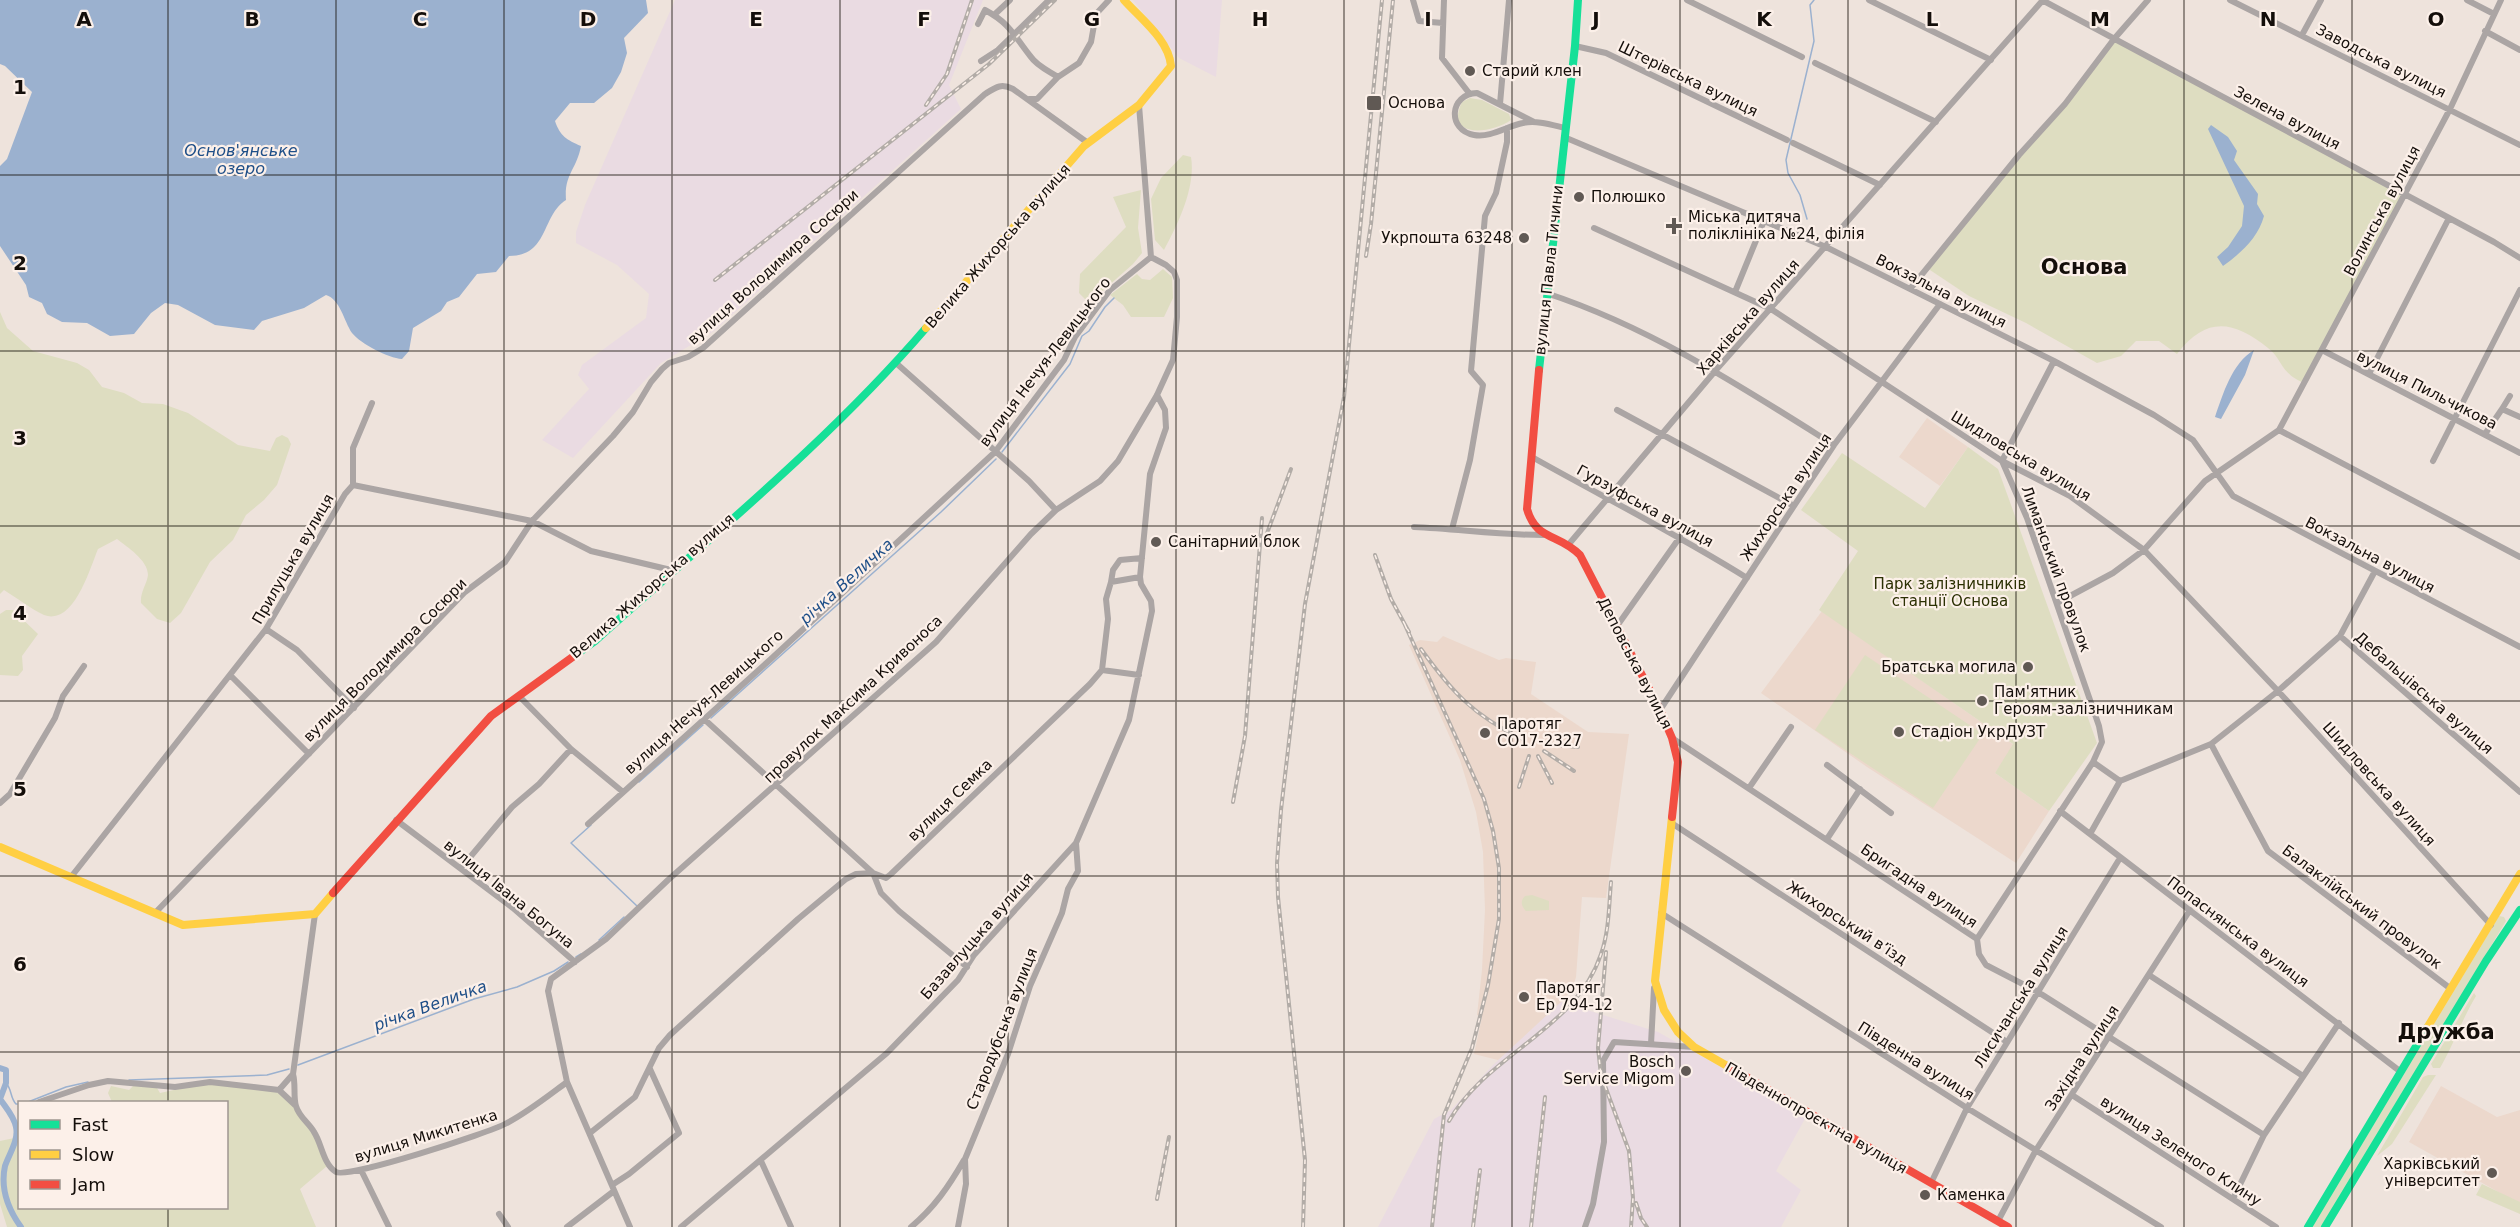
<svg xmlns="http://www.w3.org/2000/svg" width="2520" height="1227" font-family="'DejaVu Sans',sans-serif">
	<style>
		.built { fill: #ecd8cc }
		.industrial { fill: #eadbe2 }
		.green { fill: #deddc1 }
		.water { fill: #9bb1cf }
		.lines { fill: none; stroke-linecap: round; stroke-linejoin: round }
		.stream { stroke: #9bb1cf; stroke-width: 1.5 }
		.canal { stroke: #9bb1cf; stroke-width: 6 }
		.street { stroke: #aba5a4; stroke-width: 6 }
		.fast { stroke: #16e098; stroke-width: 8 }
		.slow { stroke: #ffcf43; stroke-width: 8 }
		.jam { stroke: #f24e42; stroke-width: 8 }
		.rail-casing { stroke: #b2aca7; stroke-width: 4 }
		.rail { stroke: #fcf0e9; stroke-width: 1.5; stroke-dasharray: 4.5; stroke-linecap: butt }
		.grid { fill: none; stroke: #140e0a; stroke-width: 1.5; stroke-opacity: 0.55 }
		.poi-dot { fill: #605954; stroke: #fcf0e9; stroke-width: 2 }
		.labels { text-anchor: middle; stroke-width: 4.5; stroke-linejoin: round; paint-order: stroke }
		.street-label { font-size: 15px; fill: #140e0a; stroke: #fcf0e9 }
		.poi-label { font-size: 15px; fill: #140e0a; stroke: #fcf0e9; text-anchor: start }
		.park-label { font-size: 15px; fill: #2b3003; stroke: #fcf0e9 }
		.water-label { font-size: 16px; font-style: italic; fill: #1f4f88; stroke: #fcf0e9 }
		.district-label { font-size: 21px; font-weight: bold; fill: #140e0a; stroke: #fcf0e9 }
		.grid-label { font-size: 20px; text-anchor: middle; font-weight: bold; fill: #140e0a; stroke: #fcf0e9; stroke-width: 4.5; stroke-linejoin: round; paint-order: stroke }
	</style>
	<rect width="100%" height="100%" fill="#eee3dc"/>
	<path class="built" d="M1927,418L1968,447L1940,486L1899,457Z
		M1822,611L2014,745L1995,773L2049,811L2016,863L1867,767L1761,693Z
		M1443,636L1499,660L1506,658L1536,662L1531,694L1588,732L1629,734L1606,898L1582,897L1576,977L1572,990L1542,1025L1498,1060L1474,1054L1482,1017L1477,1015L1482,970L1485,910L1483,852L1476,812L1460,760L1409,645L1420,640L1437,642Z
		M2441,1086L2497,1117L2520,1110V1204L2409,1142Z"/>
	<path class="industrial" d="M675,0H983L949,85L961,109L714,331L661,363L573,458L542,440L589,389L578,375L582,365L646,318L649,294L617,265L576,243V232L585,205Z
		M1133,0H1222L1216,77L1179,58Z
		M1561,1002L1658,1032L1807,1115L1776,1171L1801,1190L1781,1227H1378L1434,1119L1451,1110L1494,1064Z"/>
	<path class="green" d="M2114,39L2404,194L2304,383C2279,372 2284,361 2268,348C2233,320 2206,316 2177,354L2159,341H2136L2121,356L2097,363L2026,323L1969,296L1927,268L2065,104Z
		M1470,98L1482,100L1509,114L1511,120C1491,134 1444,139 1462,102Z
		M1183,155L1191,157C1196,187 1178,224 1164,250L1155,240L1151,199L1161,178Z
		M1141,190L1138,228L1142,253L1133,264L1089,303L1079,293L1080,274L1126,227L1113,197Z
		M1163,269L1172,277L1173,298L1164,317H1131L1123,305L1110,295L1137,274L1142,279L1150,280Z
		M0,312L7,328L33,351L77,363L89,370L102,387L124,393L142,403L163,404L188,413L238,445L270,451L276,438L282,435L288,438L291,444L277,485L264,500L246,515L233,540L210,562L181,613L170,623L157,619L141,603C140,592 147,584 148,575C148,560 127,547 117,539L98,549C90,568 74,626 44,615C31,609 17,598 4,590L0,594Z
		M1968,447L1998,469L2097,743L2049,811L1995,773L2013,744L1819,610L1858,551L1801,510L1842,453L1925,508Z
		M6,610H13L38,634L22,656L23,670L18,676L0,675V614Z
		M1865,655L1983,734L1933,808L1815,730Z
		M1532,895L1549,901V910L1526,911C1521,906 1520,901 1525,896Z
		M2499,916L2504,917L2506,921L2321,1227H2312Z
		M2474,993L2476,996C2462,1019 2454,1044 2440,1068H2433L2431,1064Z
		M2428,1075H2436L2392,1144L2377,1156L2423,1077Z
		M210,1082C225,1084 264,1084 276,1090C304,1102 315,1140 327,1166L300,1189L316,1227H7L0,1204V1141L19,1137L20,1208H226V1102H112L108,1093L111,1086L129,1090L134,1085L157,1088L160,1093Z
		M2482,1184L2520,1202V1214L2476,1195Z"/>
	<path class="water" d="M0,0H646L648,13L624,38L627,53L621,72L612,88L594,103H570L555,121C560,136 567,140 581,146C577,169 564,174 566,200C541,216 549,256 509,256L496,272L477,274L459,297L447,302L441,311L413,328L409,351L402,359C388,358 361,344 352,333C344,321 340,299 326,295L304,308L262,321L254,330L215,325L178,305L165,303L151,313L134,334L110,336L87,323L62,322L47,314L42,303L29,297L26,285L0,246V166L7,159L32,92L5,66L0,64Z
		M2211,125L2228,137L2237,151L2234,160L2258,194L2257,204L2264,216C2258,238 2241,253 2223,266L2217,257L2228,247L2242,226L2244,206L2208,129Z
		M2254,350L2245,375L2221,419L2215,417C2223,394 2232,363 2254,350Z"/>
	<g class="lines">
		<path class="stream" d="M1807,219L1800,195L1788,173L1786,160L1814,41L1810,5L1814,0
			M1002,452L1070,364L1082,336L1089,331L1105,307L1114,298
			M711,718L941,512L996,459
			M639,782L703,725
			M591,825L571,843L637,906
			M599,940L624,917
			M576,957L581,954
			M298,1065L474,999L517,987L554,971L568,962
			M129,1080L267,1075L289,1069
			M6,1083C12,1089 10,1098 16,1104H20
			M28,1102L66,1087L88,1082"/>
		<path class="canal" d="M0,1068L6,1070V1083L0,1099C6,1108 14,1116 16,1127C19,1140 9,1154 5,1166C0,1189 8,1209 21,1227"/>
		<path class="street" d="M1413,0L1419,21L1443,23
			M1444,0L1442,58L1469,93
			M1687,0L1802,57
			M1869,0L1991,60
			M2042,0L2494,242L2520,258
			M2230,0L2520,145
			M2467,0L2494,14
			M994,15L1010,0
			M978,24L985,10C1011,24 1014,36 1031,57C1037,66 1049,71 1058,77
			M2485,31L2520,50
			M2302,35L2321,0
			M1575,46L1606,53L1787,140
			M981,61L998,50L1049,0
			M1815,63L1936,122
			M1029,99H1037L1058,77L1079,63L1091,42L1096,14L1109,0
			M1500,104L1509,0
			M1139,105L1151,257
			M1534,122L1477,93C1449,94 1447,130 1474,135C1491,138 1507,126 1523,123C1537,120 1552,125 1565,128
			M1564,137L1826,247L2054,361L2154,415L2193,440L2233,496L2520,647
			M1793,143L1880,185
			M1594,228L1771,309L2002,461L2070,496L2144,550L2278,691L2491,925
			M1910,289L2019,155L2065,104L2114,39L2148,0
			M1735,292L1764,221
			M1546,293C1650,327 1742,387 1834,445
			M2322,350L2520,453
			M2054,361L2002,461L2027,518L2099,726L2102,742L2093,762L2120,781
			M896,363L1029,481L1056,510
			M2369,374L2449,218
			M2502,409L2510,396
			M1617,410L1794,506
			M2279,430L2450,109L2501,0
			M2485,434L2502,409L2520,417
			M1532,457C1603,497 1677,534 1747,578
			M2433,461L2520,290
			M353,485V448L372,403
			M1414,527C1458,529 1500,535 1543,535
			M1452,529L1470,460L1483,385L1471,371L1485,216L1496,193L1507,142V128
			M1569,544L1716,370L2043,0
			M1111,582L1113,570L1120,560L1142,558
			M2057,603L2113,573L2144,550L2205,481L2279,430L2520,557
			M1617,626L1680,537
			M266,629L297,650L354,708
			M2340,636L2520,792
			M1102,670L1139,675
			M230,675L309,754
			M519,696L571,749L623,792
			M1660,710L1834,445L1940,304
			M704,719L873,873L881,893L899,911L967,967
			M1672,738L1977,939L1979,954L1986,965L2038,992L2264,1135
			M2211,744L2268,851L2451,989
			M1827,765L1891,813
			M1749,788L1791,727
			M0,803L10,794L55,718L63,696L84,666
			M2060,811L2401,1072
			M396,820L513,908L575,962
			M588,824L772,658L995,452L1064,360L1075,337L1110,290L1151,257
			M1673,824L2007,1042
			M2090,834L2120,781L2211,744L2278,691L2340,636L2375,571
			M1827,839L1860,789
			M461,868L512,807L539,784L571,749
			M71,877L266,629L345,494L353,485L532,521L591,551L671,570
			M155,913L465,592L505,562L532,521L613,436L633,412L651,382L662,369L669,363L688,357L703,348L985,94C996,87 1001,83 1013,89L1088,143
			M1661,913L1967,1108L2161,1227
			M315,914L293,1074C296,1085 293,1096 296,1106C299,1117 309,1123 314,1132C322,1144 323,1164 336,1172C347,1179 489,1133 507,1123C528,1112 548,1096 567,1082
			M1977,939L2093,762
			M2149,975L2303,1076
			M1651,1044L1654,988
			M279,1090L295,1105
			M2072,1095L2276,1227
			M39,1102L89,1085L108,1081L175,1087L210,1082L279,1090L293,1074
			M590,1133L635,1097L659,1048L670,1035L798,919L846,879L856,874L873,873L886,878L891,874L1090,684L1102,670L1108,619L1106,599L1111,582L1140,577
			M761,1161L791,1227
			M361,1170L389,1227
			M1931,1183L1967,1108L2120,858
			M612,1185L629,1174L679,1133L650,1069
			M2233,1199L2264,1135L2339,1023
			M499,1214L508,1227
			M1998,1221L2036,1150L2190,910
			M567,1227L614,1191
			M630,1227L567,1082L548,991L551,979L606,939L668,880L936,642L1031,534L1056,510L1100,481L1118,461L1157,395L1173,360L1177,317V280L1174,272L1166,265L1151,257
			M681,1227L887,1053L958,980L974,955L1076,843L1129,720L1152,611L1151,601L1141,584L1140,577L1150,474L1166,428L1165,410L1157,395
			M911,1227C934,1208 949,1186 964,1160
			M958,1227L966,1184L965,1159L1008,1054L1030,986L1062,913L1068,889L1078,871L1076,843
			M1585,1227L1593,1204L1604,1142L1603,1061L1614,1042L1694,1047"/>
		<path class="fast" d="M1539,370L1575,46L1578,0
			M574,656L595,641C707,540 828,442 926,328
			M2308,1227L2427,1028
			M2325,1227L2486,961L2520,910"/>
		<path class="slow" d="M926,328L1084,146L1139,105L1171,66C1169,40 1141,19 1124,0
			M1672,817L1655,981L1664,1010L1678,1032L1694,1047L1729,1067
			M0,847L183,925L315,914L333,893
			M2427,1028L2520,874"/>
		<path class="jam" d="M1539,370L1527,509C1536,541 1559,533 1580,555L1660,710L1672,738L1678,762L1672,817
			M333,893L491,716L574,656
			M1729,1067L2008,1227"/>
		<defs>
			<path id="rail" d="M926,105L947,74L972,0
				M1366,256L1371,224L1393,0
				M715,280L989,64L1055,0
				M1266,536L1291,469
				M1375,555L1391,599L1409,632
				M1405,625L1484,799L1493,831L1499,868V919L1488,985L1472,1048L1444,1115L1432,1227
				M1421,649C1452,692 1473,715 1522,739
				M1546,744L1578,747
				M1544,751L1574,771
				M1538,756L1552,783
				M1519,787L1529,756
				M1233,802L1245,736L1262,518
				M1606,952L1598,1048L1601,1075L1629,1151L1633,1198L1631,1227
				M1449,1121C1487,1054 1576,1030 1601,954C1609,932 1609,905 1611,882
				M1157,1199L1169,1137
				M1636,1203L1641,1218L1647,1227
				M1303,1227L1305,1160L1278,897L1277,863L1281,810L1305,604L1344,397L1382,0
				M1473,1227L1480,1170
				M1531,1227L1545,1097"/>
		</defs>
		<use href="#rail" class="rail-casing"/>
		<use href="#rail" class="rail"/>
	</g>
	<path class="grid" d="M168,0V1102M336,0V1227M504,0V1227M672,0V1227M840,0V1227M1008,0V1227M1176,0V1227M1344,0V1227M1512,0V1227M1680,0V1227M1848,0V1227M2016,0V1227M2184,0V1227M2352,0V1227M0,175H2520M0,351H2520M0,526H2520M0,701H2520M0,876H2520M0,1052H2520M168,1208V1227"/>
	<g class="poi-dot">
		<circle cx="1470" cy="71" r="6"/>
		<rect x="1366" y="95" width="16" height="16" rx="3"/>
		<circle cx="1579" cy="197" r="6"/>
		<path d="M1671 217h6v6h6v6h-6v6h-6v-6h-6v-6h6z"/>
		<circle cx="1524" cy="238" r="6"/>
		<circle cx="1156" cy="542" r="6"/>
		<circle cx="2028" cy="667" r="6"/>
		<circle cx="1982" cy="701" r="6"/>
		<circle cx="1899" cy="732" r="6"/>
		<circle cx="1485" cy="733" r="6"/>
		<circle cx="1524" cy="997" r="6"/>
		<circle cx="1686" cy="1071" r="6"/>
		<circle cx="2492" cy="1173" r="6"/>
		<circle cx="1925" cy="1195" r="6"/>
	</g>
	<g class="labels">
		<g class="street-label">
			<text transform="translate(2381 61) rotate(27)" y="5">Заводська вулиця</text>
			<text transform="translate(1688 79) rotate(26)" y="5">Штерівська вулиця</text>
			<text transform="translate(2287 118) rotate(28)" y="5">Зелена вулиця</text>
			<text transform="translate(2382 211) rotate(-62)" y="5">Волинська вулиця</text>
			<text transform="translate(998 246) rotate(-49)" y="5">Велика Жихорська вулиця</text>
			<text transform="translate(773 267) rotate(-42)" y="5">вулиця Володимира Сосюри</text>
			<text transform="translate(1549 270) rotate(-84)" y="5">вулиця Павла Тичини</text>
			<text transform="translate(1941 291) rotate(27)" y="5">Вокзальна вулиця</text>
			<text transform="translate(1748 317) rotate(-49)" y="5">Харківська вулиця</text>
			<text transform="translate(1045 362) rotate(-53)" y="5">вулиця Нечуя-Левицького</text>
			<text transform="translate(2427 390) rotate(27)" y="5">вулиця Пильчикова</text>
			<text transform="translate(2021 456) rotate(31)" y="5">Шидловська вулиця</text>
			<text transform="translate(1786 497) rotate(-56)" y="5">Жихорська вулиця</text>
			<text transform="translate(1645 506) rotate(29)" y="5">Гурзуфська вулиця</text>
			<text transform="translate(2370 555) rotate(28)" y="5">Вокзальна вулиця</text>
			<text transform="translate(293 559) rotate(-60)" y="5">Прилуцька вулиця</text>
			<text transform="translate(2056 569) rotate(70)" y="5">Лиманський провулок</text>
			<text transform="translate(652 586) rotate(-41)" y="5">Велика Жихорська вулиця</text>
			<text transform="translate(385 660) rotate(-45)" y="5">вулиця Володимира Сосюри</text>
			<text transform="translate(1635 663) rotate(63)" y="5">Деповська вулиця</text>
			<text transform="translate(2424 693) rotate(41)" y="5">Дебальцівська вулиця</text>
			<text transform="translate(853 699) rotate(-43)" y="5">провулок Максима Кривоноса</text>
			<text transform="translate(704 702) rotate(-42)" y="5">вулиця Нечуя-Левицького</text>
			<text transform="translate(2379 784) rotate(48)" y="5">Шидловська вулиця</text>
			<text transform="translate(950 800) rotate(-44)" y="5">вулиця Семка</text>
			<text transform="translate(1919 886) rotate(34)" y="5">Бригадна вулиця</text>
			<text transform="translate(509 894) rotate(39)" y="5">вулиця Івана Богуна</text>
			<text transform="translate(2362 907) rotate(37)" y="5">Балаклійський провулок</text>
			<text transform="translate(1847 923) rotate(33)" y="5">Жихорський в’їзд</text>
			<text transform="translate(2238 932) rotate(37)" y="5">Попаснянська вулиця</text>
			<text transform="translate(977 936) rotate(-49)" y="5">Базавлуцька вулиця</text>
			<text transform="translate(2021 997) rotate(-58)" y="5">Лисичанська вулиця</text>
			<text transform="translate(1002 1029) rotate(-69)" y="5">Стародубська вулиця</text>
			<text transform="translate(2082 1058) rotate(-57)" y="5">Західна вулиця</text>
			<text transform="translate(1916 1061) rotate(32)" y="5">Південна вулиця</text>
			<text transform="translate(1816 1118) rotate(30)" y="5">Південнопроєктна вулиця</text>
			<text transform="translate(426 1136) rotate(-17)" y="5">вулиця Микитенка</text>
			<text transform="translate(2181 1151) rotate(33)" y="5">вулиця Зеленого Клину</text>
		</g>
		<g class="poi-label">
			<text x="1482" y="76">Старий клен</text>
			<text x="1388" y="108">Основа</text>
			<text x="1591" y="202">Полюшко</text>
			<text x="1688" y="222">Міська дитяча<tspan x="1688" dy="17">поліклініка №24, філія</tspan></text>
			<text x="1512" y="243" text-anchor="end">Укрпошта 63248</text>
			<text x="1168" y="547">Санітарний блок</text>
			<text x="2016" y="672" text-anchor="end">Братська могила</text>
			<text x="1994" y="697">Пам'ятник<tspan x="1994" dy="17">Героям-залізничникам</tspan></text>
			<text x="1497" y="729">Паротяг<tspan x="1497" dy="17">СО17-2327</tspan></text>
			<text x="1911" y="737">Стадіон УкрДУЗТ</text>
			<text x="1536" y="993">Паротяг<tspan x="1536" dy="17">Ер 794-12</tspan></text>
			<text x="1674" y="1067" text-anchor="end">Bosch<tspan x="1674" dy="17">Service Migom</tspan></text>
			<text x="2480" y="1169" text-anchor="end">Харківський<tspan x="2480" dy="17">університет</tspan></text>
			<text x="1937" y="1200">Каменка</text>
		</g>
		<g class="park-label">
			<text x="1950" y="589">Парк залізничників<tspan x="1950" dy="17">станції Основа</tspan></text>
		</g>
		<g class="water-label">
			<text x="241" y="156">Основ'янське<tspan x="241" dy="18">озеро</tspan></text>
			<text transform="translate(846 581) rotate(-42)" y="6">річка Величка</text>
			<text transform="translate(430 1005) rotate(-20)" y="6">річка Величка</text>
		</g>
		<g class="district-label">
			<text x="2084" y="274">Основа</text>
			<text x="2446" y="1039">Дружба</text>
		</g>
	</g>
	<g class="grid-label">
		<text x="84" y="26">A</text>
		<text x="252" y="26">B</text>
		<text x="420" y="26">C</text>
		<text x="588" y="26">D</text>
		<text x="756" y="26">E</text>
		<text x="924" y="26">F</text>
		<text x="1092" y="26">G</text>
		<text x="1260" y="26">H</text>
		<text x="1428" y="26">I</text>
		<text x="1596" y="26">J</text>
		<text x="1764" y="26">K</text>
		<text x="1932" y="26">L</text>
		<text x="2100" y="26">M</text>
		<text x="2268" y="26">N</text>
		<text x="2436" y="26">O</text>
		<text x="20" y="94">1</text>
		<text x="20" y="270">2</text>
		<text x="20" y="445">3</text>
		<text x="20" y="620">4</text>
		<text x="20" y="796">5</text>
		<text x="20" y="971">6</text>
	</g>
	<rect x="18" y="1101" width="210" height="108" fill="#fcf0e9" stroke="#9f9690" stroke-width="1.5"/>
	<rect x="30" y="1120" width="30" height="9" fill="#16e098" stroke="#9f9690" stroke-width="1.5"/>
	<text x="72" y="1131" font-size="18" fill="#140e0a">Fast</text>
	<rect x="30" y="1150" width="30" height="9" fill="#ffcf43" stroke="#9f9690" stroke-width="1.5"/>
	<text x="72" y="1161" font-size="18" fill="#140e0a">Slow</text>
	<rect x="30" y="1180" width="30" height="9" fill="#f24e42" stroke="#9f9690" stroke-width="1.5"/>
	<text x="72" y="1191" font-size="18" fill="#140e0a">Jam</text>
</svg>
